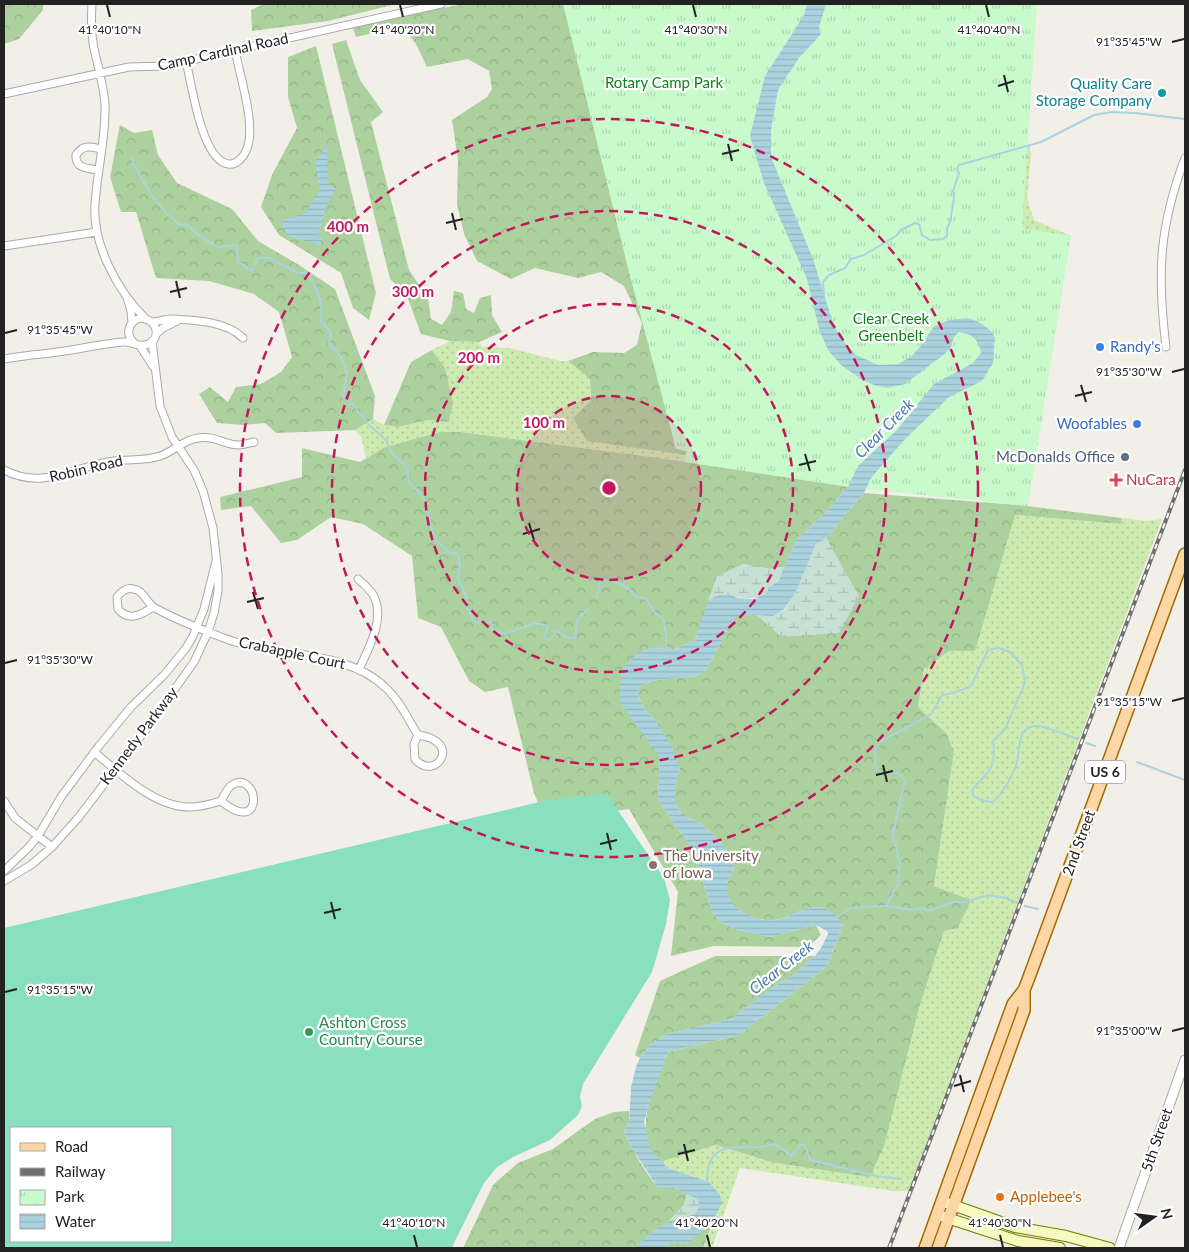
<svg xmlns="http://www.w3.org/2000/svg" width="1189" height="1252" font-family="Lato,sans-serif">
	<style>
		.grass { fill: url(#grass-dots) }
		.forest { fill: url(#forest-crowns) }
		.wetland { fill: url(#wetland-marsh) }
		.park { fill: url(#park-tufts) }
		.pitch { fill: #88e0be; fill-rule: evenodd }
		.water { fill: url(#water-rules) }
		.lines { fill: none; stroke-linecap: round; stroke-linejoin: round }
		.stream { stroke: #aad3df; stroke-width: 2 }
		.minor-casing { stroke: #a9a9a9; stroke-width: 9 }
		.tertiary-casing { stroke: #a9a9a9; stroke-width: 11 }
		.secondary-casing { stroke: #707d05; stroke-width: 12 }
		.primary-casing { stroke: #a06b00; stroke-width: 14 }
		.minor { stroke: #fff; stroke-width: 7 }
		.tertiary { stroke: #fff; stroke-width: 9 }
		.secondary { stroke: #f7fabf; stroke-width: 10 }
		.primary { stroke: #fcd6a4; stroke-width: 11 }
		.rail-casing { stroke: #707070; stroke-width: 4 }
		.rail { stroke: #fff; stroke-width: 2; stroke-dasharray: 5.5; stroke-linecap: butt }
		.ticks { fill: none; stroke: #222; stroke-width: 2 }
		.ring { fill: none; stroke: #c2185b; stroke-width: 2.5; stroke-dasharray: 9 6 }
		.culture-dot { fill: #0f9aa8; stroke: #fff; stroke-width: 2 }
		.shop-dot { fill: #3f7fe0; stroke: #fff; stroke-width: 2 }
		.service-dot { fill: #5c6f8a; stroke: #fff; stroke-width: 2 }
		.health-dot { fill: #e0444e; stroke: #fff; stroke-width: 2 }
		.education-dot { fill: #8d6e63; stroke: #fff; stroke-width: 2 }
		.leisure-dot { fill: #2e9e5b; stroke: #fff; stroke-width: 2 }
		.food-dot { fill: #e8710a; stroke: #fff; stroke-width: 2 }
		.labels { text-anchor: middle; stroke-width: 4.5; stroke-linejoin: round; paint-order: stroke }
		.shield { fill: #fff; stroke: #646464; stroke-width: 1 }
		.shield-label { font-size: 14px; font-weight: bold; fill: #222 }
		.street-label { font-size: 15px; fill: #222; stroke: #fff }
		.park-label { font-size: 15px; fill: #0c8416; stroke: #fff }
		.culture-label { font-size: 15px; fill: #0d838f; stroke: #fff; text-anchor: end }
		.shop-label { font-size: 15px; fill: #366cbe; stroke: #fff; text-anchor: start }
		.service-label { font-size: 15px; fill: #4e5e75; stroke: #fff; text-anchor: end }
		.health-label { font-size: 15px; fill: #be3a42; stroke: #fff; text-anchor: start }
		.education-label { font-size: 15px; fill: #785e54; stroke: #fff; text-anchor: start }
		.leisure-label { font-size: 15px; fill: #27864d; stroke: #fff; text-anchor: start }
		.food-label { font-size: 15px; fill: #c56008; stroke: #fff; text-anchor: start }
		.water-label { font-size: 16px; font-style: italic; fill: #4a7aab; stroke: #fff }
		.ticks-label { font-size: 12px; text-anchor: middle; fill: #222; stroke: #fff; stroke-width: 4.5; stroke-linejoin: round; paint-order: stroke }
		.centre { fill: #c2185b; stroke: #fff; stroke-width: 2.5 }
		.ring-label { font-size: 15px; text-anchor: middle; font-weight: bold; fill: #c2185b; stroke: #fff; stroke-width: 4.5; stroke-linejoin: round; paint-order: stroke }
	</style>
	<defs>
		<pattern id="grass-dots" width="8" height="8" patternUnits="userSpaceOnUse" patternTransform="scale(1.25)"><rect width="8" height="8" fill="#cdebb0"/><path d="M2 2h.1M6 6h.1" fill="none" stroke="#b0c997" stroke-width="1.8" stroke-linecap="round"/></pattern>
		<pattern id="forest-crowns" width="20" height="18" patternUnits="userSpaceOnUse" patternTransform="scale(1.25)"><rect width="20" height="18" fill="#add19e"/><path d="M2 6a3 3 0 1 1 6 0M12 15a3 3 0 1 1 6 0" fill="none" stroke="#95b388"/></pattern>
		<pattern id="wetland-marsh" width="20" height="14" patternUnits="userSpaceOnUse" patternTransform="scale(1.25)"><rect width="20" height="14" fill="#c6e0d4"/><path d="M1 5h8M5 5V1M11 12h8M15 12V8" fill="none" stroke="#aac0b6"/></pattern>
		<pattern id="park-tufts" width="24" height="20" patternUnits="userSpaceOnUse" patternTransform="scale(1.25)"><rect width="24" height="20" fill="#c8facc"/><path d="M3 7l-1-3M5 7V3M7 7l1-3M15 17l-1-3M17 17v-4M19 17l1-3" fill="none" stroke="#acd6af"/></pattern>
		<pattern id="water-rules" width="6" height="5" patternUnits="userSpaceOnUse" patternTransform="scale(1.25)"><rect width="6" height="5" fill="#aad3df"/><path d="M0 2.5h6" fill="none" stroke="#92b5bf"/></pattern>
	</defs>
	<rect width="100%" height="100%" fill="#f2efe9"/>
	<path class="grass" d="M1030,143L1031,156L1027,198L1034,220L1071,236L1065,271L1017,237L1018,165Z
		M450,341L479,342L482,347L510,348L560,361H568L590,379L591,401L677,453L852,478L848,487L674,460L460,432L383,448L366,458L361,436L355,430L373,419C399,435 404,421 428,420C435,420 442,422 449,422L445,368L432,350Z
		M1015,515L1121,524L1122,518L1145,521L1162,519L911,1187L909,1191H893L740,1168L712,1248H703L722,1203L709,1182L668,1168L660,1162L716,1145L771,1162L919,1008L944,931L958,927L971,900L934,886L954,751L946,733L918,707L924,669L949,651Z"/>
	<path class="forest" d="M4,4H43V10L19,39L4,44Z
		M264,4H396L328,21L252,31L251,10Z
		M465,4H807L852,478L587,441L573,418L591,401L590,379L568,361L593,352L624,353L637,345L642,323L624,286L601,272L578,278L535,268L511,279L477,261L464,234L457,204L458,160L452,120L487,97L492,89L489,71L468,59L427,67L416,44L402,26L356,37L353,28L424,11Z
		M346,40L360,80L383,112L371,122L409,270L428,298L431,319L442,325L451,312L454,291L463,293L466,309L474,313L480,298L491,295L492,315L502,332L479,342L450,341L421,334L407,296L390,279L332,44Z
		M316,46L376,293L369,320L353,308L341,273L279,235L261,207L272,175L297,128L288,97V57Z
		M120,125L134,133L152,130L158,155L177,183L232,209L258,241L299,265L335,289L375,396L373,419L355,430L276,433L265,423L243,425L217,423L199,394L210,387L228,402L236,387L261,384L281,372L292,357L279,312L254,294L209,281L156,278L136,212H121L110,177Z
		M432,350L445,368L453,403L449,422L428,420L397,427L384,425L411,362Z
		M440,432H460L674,460L848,487L829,509L796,541L785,566L770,569L743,564L698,631L695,641L672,650L655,647L621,671L653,745L660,758L658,800L690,846L700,871L711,910L719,921L735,929L770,937L816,925L821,935L808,947L714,946L671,956L678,892L629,809L604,813L4,932L539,805L534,793L508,687L485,692L469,681L441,627L418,618L412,556L363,524L331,517L297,540L281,543L251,506L221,510L220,497L302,477V448L360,462L383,448Z
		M864,493L1019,505L1122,518L1121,524L1015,515L975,651H949L924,669L918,707L946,733L954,751L934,886L971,900L958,928L944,931L919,1008L884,1146L870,1177L771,1162L716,1145L660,1162C629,1134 656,1084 668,1052L739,1035L827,966L843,925C838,921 832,912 826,909C809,902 790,919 774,920C753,922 724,908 727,885C728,879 732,872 735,867L726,849L713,834L699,822L683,816L675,802V787L680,768L656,721L645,710L637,693L641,685L657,680L696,676L706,670L729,626L737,616L757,615L782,637L858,596L826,538Z
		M715,956H815L792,976L775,986L731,1019L664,1035L650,1045L640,1058L635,1055L660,981Z
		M629,1111V1122L624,1131C633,1152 644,1170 658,1188H675L687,1193L684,1205L667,1223L654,1231L636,1248H463L493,1185L518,1163L553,1149L595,1119L614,1112Z
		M713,1222L703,1248H664L670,1243L701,1231Z"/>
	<path class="wetland" d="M826,538L859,596L839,633L781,637L757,615H773L785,609L795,594L816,544Z
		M743,564L770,569L785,566C774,590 759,605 731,595L729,592L714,597L708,601L717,576Z
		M687,1193L697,1199L699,1205L696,1213L683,1219L667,1223L684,1205Z"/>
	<path class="park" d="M563,4H1037L1022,228L1071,236L1028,506L866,489L685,462L686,451L676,449L628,268Z"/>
	<path class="pitch" d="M606,793L664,878L670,900L666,924L652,972L583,1084L580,1097L582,1106L578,1115L550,1140L513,1157L497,1167L484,1183L455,1241L452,1248H4V928L548,800ZM11,1128H171V1241H11Z"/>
	<path class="water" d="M807,4H826L819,27L821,34L799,58L778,90L771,130V157L813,259L834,326L845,343L856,355L878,365L898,364L911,357L920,347L934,326L950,320L967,318L974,320L982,324L992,332L995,338L993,363L982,381L949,397L905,439L871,478L864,493L826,538L816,544L795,594L784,609L773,616L757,615L737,616L729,626L706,670L696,676L657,680L641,685L637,693L645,710L656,721L671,746L680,768L675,787V802L683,816L699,822L713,834L726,849L735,867C732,872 728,879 727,885C725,908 754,922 774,920C791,919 808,902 826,909C833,912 839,920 843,925L827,966L739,1035L668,1052L650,1101L644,1122L651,1151L668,1168L709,1182L720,1195L722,1203L713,1222L687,1244L670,1243L664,1248H636C644,1239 656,1227 668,1222C678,1219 686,1218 696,1213L699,1205L697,1199L675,1188H658L633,1150L624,1131L629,1122L631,1087L636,1067L640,1058L650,1045L664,1035L731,1019L775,986L792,976L815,956L821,948L828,934L827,931L816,925L770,937L735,929L719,921L711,910L700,871L690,846L658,800L660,758L620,702L621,671L636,654L647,649L655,647L672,650L695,641L708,601L714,597L726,594L728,591L731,595L738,598L754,599L766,593L770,587L778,581L796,541L829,509L848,487L858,466L897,430L934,384L973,363L981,353C980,340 971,333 959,332L954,337L950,349L942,356L905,384L888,388L874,385L861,379L841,365L828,350L820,332L807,279L764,183L750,136L765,76L804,15Z
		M327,146L328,183L336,189L327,203L318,236L323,238L320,245L287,236L281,221L305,213L320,190L315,161Z"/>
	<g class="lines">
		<path class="stream" d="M131,158C144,183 156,208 180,225L186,224L201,237L218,247L237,245L238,262L252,271L258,258H269L296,272L309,274C317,290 324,303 321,321L331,333L329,343L342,358L347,374L343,397L352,403L368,424L386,440L393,455L406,466L409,482L424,498L434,538L448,551L458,555L460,566L458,578L467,598L466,608L476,623L491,622L492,629L505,634L535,623L548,626L544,638L550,640L557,631L567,638H575L577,620L588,609
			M824,296L823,282L829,275L845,268L851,259L864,255L896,236L901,230L915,223L919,224L922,235L930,240L943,239L947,236V229L950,222L954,198L953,191L959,173L957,169L959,165L1041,142L1094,115L1112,112L1135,113L1185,119
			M597,599L600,582L607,579C618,583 629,586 636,597L645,598L655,613L663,618L666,635V650
			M1086,743L1095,746
			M1137,762L1185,780
			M887,906L912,910L921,908L929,911L953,902H966L988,895L1006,898L1017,903
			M1025,906L1038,909
			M836,918L851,908L886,906L898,884L900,863L893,834L905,780L898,773H882L876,768L875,751L880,742L931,714L942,695L953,693L971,686L988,650L999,648L1010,652L1022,665L1025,683L1005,729L993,741C994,749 995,762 990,769C985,778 976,782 972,791L974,797L984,801L993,802C1003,792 1011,779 1016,766C1021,752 1015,726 1037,726C1045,726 1069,736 1078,739
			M707,1182C707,1171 709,1156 720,1151C729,1145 748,1148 759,1147C764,1147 769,1145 774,1144L792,1156L800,1145H805L810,1160L876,1176L901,1179"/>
		<defs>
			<path id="minor" d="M92,4C91,20 91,37 95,53C99,70 104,88 105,105C106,138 97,171 95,204C92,244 118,292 146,319
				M186,61C192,86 200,146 221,161C236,171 247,154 249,141C253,116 240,76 235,50
				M4,94L129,67L165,66L441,4
				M99,170C88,168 75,169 76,155C83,144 91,147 101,149
				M4,246L97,232
				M127,297L131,311L132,323
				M151,322C158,322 165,319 171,319C194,320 226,321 243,338
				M156,334L163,328L177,321
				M140,346L153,366
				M1166,347C1157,274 1159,227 1185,158
				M4,359C17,357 29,355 42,354C58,352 73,350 88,347C100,345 111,343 123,342C131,341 138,347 145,345C163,341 158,318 140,318C128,322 125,334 134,343
				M4,470C44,491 74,466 114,461C129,459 146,461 160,456C173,452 183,440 198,438C215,435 224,445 239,445C243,445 249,443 254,442
				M358,579C363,583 368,588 372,593C387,616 369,648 359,669
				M153,607C141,615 129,622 118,609L117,597C121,592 126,587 133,589C144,590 146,603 155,608C176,620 199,628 221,637C273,658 345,648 386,688C400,701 408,719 418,735L414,744L415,759C435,783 464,741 418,735
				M94,752C120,773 155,808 191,807C201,807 211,804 221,801C266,838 259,769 232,785C227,788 224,796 221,801
				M4,801L15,818L52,847
				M4,871L29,847L38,836L61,797L99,746L131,707L164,675L186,648L193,636L204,609L216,561
				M4,881L31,865L52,847L78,818L147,728L194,662L208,632L214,613L218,591V574L213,528L203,491L194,470L172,437L160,406L152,341"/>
			<path id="tertiary" d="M1119,1248L1185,1060"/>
			<path id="secondary" d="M947,1203L1015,1227L1066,1236L1110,1248
				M938,1215L1018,1241L1060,1248"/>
			<path id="primary" d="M925,1248L1013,1004L1024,990
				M938,1248L1024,1010V990L1028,980L1185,554"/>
		</defs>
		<use href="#minor" class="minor-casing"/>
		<use href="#tertiary" class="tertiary-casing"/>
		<use href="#secondary" class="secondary-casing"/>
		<use href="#primary" class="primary-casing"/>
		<use href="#minor" class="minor"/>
		<use href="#tertiary" class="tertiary"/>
		<use href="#secondary" class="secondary"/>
		<use href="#primary" class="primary"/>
		<defs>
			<path id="rail" d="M889,1248L1185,470"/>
		</defs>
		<use href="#rail" class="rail-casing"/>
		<use href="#rail" class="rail"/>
	</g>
	<path class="ticks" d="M107,5L110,17M400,5L403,17M693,5L696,17M986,5L989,17M1172,42L1184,39M1004,75L1008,92M998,86L1014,81M728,144L732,161M722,154L739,150M452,213L456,230M446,223L463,219M176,281L180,298M170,292L187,288M5,333L17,330M1172,372L1184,369M1081,385L1086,402M1075,396L1092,392M805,454L810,471M799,465L816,461M529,523L534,540M523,534L540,529M253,592L258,609M247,602L264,598M5,663L17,660M1172,701L1184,698M883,765L887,782M876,775L893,771M607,833L611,850M600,844L617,840M331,902L335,919M324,913L341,909M5,992L17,989M1172,1031L1184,1028M960,1075L964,1092M954,1086L971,1081M684,1144L688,1161M678,1154L695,1150M414,1235L417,1247M707,1235L710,1247M1000,1235L1003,1247"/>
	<circle cx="609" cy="488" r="92" fill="#c2185b" fill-opacity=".12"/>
	<g class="ring">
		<circle cx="609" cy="488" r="92"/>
		<circle cx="609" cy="488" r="184"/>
		<circle cx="609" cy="488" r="277"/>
		<circle cx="609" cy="488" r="369"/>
	</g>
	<circle class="culture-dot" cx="1162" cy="93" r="5"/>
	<g class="shop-dot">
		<circle cx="1100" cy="347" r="5"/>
		<circle cx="1137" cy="424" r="5"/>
	</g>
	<circle class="service-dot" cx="1125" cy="457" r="5"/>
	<path class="health-dot" d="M1113.5 472.5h5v5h5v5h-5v5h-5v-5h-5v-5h5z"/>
	<circle class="education-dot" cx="653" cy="865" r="5"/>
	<circle class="leisure-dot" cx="309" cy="1032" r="5"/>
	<circle class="food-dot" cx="1000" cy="1197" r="5"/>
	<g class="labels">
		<rect class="shield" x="1085" y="760.5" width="40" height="23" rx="4"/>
		<g class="shield-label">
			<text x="1105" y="777">US 6</text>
		</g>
		<g class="street-label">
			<text transform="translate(223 52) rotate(-12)" y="5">Camp Cardinal Road</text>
			<text transform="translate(86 469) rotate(-13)" y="5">Robin Road</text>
			<text transform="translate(292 653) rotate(12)" y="5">Crabapple Court</text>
			<text transform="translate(139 736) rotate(-53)" y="5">Kennedy Parkway</text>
			<text transform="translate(1079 843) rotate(-70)" y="5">2nd Street</text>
			<text transform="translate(1157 1140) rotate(-71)" y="5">5th Street</text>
		</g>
		<g class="park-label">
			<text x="664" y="88">Rotary Camp Park</text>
			<text x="891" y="324">Clear Creek<tspan x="891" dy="17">Greenbelt</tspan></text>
		</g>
		<g class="culture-label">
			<text x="1152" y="89">Quality Care<tspan x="1152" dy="17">Storage Company</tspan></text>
		</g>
		<g class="shop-label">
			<text x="1110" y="352">Randy's</text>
			<text x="1127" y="429" text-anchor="end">Woofables</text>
		</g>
		<g class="service-label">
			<text x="1115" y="462">McDonalds Office</text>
		</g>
		<g class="health-label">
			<text x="1126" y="485">NuCara</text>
		</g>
		<g class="education-label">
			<text x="663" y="861">The University<tspan x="663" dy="17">of Iowa</tspan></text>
		</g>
		<g class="leisure-label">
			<text x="319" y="1028">Ashton Cross<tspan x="319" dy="17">Country Course</tspan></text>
		</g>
		<g class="food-label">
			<text x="1010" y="1202">Applebee's</text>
		</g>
		<g class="water-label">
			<text transform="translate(884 428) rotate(-45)" y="6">Clear Creek</text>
			<text transform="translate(781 967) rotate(-38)" y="6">Clear Creek</text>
		</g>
	</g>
	<g class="ticks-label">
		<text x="110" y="34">41°40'10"N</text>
		<text x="403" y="34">41°40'20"N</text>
		<text x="696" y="34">41°40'30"N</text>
		<text x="989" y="34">41°40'40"N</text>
		<text x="1129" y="46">91°35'45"W</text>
		<text x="60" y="334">91°35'45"W</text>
		<text x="1129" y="376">91°35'30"W</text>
		<text x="60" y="664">91°35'30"W</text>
		<text x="1129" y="706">91°35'15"W</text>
		<text x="60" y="994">91°35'15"W</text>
		<text x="1129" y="1035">91°35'00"W</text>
		<text x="414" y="1227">41°40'10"N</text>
		<text x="707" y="1227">41°40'20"N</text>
		<text x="1000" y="1227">41°40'30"N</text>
	</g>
	<circle cx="609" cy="488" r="8" class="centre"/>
	<g class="ring-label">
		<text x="348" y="232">400 m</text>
		<text x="413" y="297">300 m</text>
		<text x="479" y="363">200 m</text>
		<text x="544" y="428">100 m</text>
	</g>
	<rect width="1189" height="1252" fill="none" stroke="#222222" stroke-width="10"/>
	<rect x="10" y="1127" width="162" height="115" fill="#ffffff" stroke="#a7a7a7"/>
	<rect x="20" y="1143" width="25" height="8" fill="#fcd6a4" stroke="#a7a7a7"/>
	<text x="55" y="1152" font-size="15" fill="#222222">Road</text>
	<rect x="20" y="1168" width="25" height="8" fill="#707070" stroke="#a7a7a7"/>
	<text x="55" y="1177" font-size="15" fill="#222222">Railway</text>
	<rect x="20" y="1190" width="25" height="15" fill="url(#park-tufts)" stroke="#a7a7a7"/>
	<text x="55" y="1202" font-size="15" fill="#222222">Park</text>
	<rect x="20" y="1214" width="25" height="15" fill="url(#water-rules)" stroke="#a7a7a7"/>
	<text x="55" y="1227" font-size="15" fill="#222222">Water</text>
	<g transform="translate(1154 1217) rotate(76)" stroke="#ffffff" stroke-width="4" paint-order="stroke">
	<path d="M0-4L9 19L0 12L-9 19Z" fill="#222222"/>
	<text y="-8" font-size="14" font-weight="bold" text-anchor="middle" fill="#222222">N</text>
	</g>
</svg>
